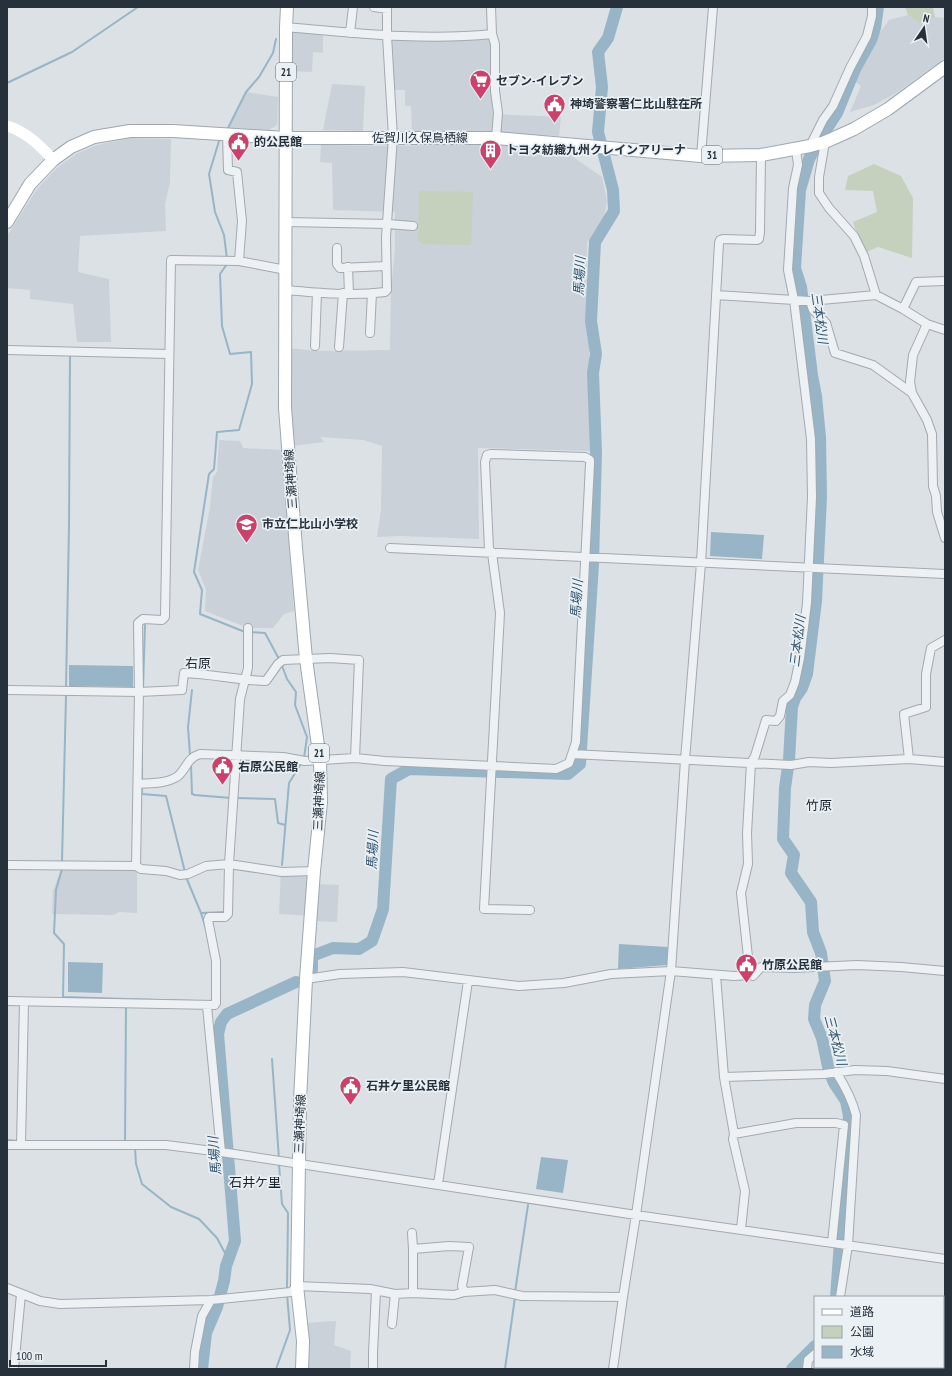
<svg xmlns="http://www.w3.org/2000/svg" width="952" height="1376" font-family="'PT Sans Narrow','Noto Sans JP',sans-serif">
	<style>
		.built { fill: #cad1d8 }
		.green { fill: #c5d0bd }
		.water { fill: #97b5c6 }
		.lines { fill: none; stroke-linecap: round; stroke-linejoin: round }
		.stream { stroke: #97b5c6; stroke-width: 2 }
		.river { stroke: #97b5c6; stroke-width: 12 }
		.street-casing { stroke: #a2a9b0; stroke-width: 10 }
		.primary-casing { stroke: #9ca7b1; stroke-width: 14 }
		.street { stroke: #eef1f4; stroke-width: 8 }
		.secondary { stroke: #fff; stroke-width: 11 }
		.primary { stroke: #fff; stroke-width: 12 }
		.labels { text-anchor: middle; stroke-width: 3.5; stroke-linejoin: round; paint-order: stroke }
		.shield { fill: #ebf0f4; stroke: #616a73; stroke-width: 1 }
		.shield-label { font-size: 11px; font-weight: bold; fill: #26313c }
		.poi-label { font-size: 12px; font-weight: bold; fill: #26313c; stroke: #ebf0f4; text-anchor: start }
		.street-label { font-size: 12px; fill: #26313c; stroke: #ebf0f4 }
		.water-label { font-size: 13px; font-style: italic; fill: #32566e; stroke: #ebf0f4 }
		.neighbourhood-label { font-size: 13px; fill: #19222c; stroke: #ebf0f4 }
	</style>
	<rect width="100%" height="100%" fill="#dce1e6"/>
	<path class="built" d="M908,15L920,24L935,17L945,18V58L896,93L874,105L850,112L861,86L849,78L870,35L879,34L889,20Z
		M291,26L323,28V53L313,52L312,72L290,71Z
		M487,37L490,39L491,92L493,114L561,117L559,136L493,132L412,131L411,106H405V90H393L390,39Z
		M332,84L365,86L363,131L323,130Z
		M246,92L278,97L277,125L269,130L228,128Z
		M130,138L171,139L170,182L165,204L166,231L80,236L78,272L109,279L111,342H77L73,304L30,299V290L7,288V236L37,189L58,167L76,154L97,145Z
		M477,144L522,146L563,150L602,177L607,201L604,218L587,243L586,317L589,345L591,451L478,448L479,539L400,536L377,537L381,510L382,446L364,440L320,437L324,442L292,446L289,348L316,351L390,350L391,289L395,249V212L333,210L332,163L320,162L321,145L395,146Z
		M219,440L240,441L243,448L282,450L294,611L284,614L273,628H248L205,611L206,590L198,570L210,507L213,477L217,472Z
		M61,862L137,863V913L119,912L114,915L52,914L53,891L60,872Z
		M318,867V884L339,885L337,922L315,921V916L279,914L281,868Z
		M336,1321L334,1345L351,1351L350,1369H305L304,1323Z"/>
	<path class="green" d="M905,7H933L935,17L920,24L908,15Z
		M874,164L901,176L913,198L912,258L878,247L864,253L853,222L877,212L873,191L845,190L848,176Z
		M419,191L473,192L471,245L422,244L418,240Z"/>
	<path class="water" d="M711,532L764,535L762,559L710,556Z
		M69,665L133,666V687L69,686Z
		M619,944L668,947L667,965L618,969Z
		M68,962L103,963L102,993L68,992Z
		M541,1157L568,1160L563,1193L536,1189Z"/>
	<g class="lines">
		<path class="stream" d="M7,83L72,52L138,7
			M228,128L246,92L259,77L273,53L276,39
			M219,141L209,174L215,212L224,235L227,259
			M227,264L220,274L222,326L230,354L251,352L252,384L239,430L217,432L214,469L209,474L194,572L202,590L200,614L245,632
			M250,632L265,633L279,659
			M281,663L287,679L296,692L295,705L307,737L304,758
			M66,687L69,526L70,355
			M143,688L145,625
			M190,755L188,727L192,690
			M191,765L192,794L195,795L231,798
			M142,781V722
			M142,786V794L166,796L185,872
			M237,798L275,799L278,823L285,825
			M62,861L66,696
			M282,865L289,783L302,762
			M62,869L56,890L54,933L64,944L63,997L126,999V1002
			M186,877L201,913L207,932
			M201,913L225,912
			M126,999L194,1001
			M126,1006L125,1141H128
			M272,1059L279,1159
			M7,1140L17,1141
			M26,1141H125
			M135,1148L136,1164L142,1184L171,1207L199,1219L217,1238L226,1255V1266
			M279,1164L282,1204L288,1213L287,1289
			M515,1292L528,1205
			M276,1369L290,1330L287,1294
			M505,1369L515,1297"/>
		<path class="river" d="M312,970V956L333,948L359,949L372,941L383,909L391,779L409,769L568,774L580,764L593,564L596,452L593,373L596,354L591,321L595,242L614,211L613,190L598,132L602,87L598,52L608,38L617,7
			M836,1297L849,1116L846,1101L834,1083L829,1071L822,1038L814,1019L815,1005L825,981L821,953L813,932L811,902L791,873L794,855L783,839L785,788L789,760L792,707L795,698L802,688L807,674L816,601L821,497L820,437L816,396L812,375L801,287L795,268L800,190L809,159L820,139L837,113L855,69L871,40L875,28L878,7
			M202,1369L206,1333L217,1307L224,1281L226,1266L235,1241L218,1034L221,1022L227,1014L296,982
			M792,1369L815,1346"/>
		<defs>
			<path id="street" d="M491,7L492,34L495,44V91L498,113L496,138
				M286,27C355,33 424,41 492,34
				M350,33L353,7
				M227,135L228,170L237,172L242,221L239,261
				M825,142L819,177V193L829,208L854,236L864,256L876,295L903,309L927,324L945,330
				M810,146L823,120L833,106L850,68L867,36L872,16V7
				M701,156L713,7
				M286,222L388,224L413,226
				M337,248V264L340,268L386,266
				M348,267L349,293
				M286,290C319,293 353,296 385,292L387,290L386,237L393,137L387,36V9L374,7
				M716,295L810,301L876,295
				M810,301L813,310L826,323L835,353L873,365L912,393
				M903,309L916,282L945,281
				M927,324L913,355L910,382L912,393L927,420L932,434L933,486L936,496L937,512L945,538
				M370,333L372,293
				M315,346L317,293
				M339,347L343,293
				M7,350L169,354
				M390,548L945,574
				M7,690L139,692L182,690L184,673C211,674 238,680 266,681L278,664L283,660L330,658L359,660L355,758
				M572,754L791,765L809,762L831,763L909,759L945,762
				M909,759L904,714L926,707V674L931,648L945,640
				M138,784C151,783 167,784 178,776C187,768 187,758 200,754L283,757L305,761L355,758L385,761L556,769L569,763L576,742L590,464V460L585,457L491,454L487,455L485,462L489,549L492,553L500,613L484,909L530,910
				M7,865L136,866L141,869L166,871L180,875L188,874L206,866L229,864L282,872L314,871
				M136,866L139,692L138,623L143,619L162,620L165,617L171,260L239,261L286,270
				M716,975L724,1077L734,1134L733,1139L745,1191L741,1229
				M750,975L741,893L748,864L747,833L751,763L755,756L766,720L776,721L780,716L783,701L790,695L795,682L800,658L807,603L812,497L811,439L794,300L788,270L793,188L798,165L796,149
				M306,979L340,974L403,972L519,986L564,983L611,974L671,971L734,976L750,975L753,976L761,967L793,968L857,965L901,967L945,971
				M7,1001L215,1005L216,1003V961L208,920L209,917H225L228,914L229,864L240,699L248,668V628
				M207,1006L221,1152
				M836,1072C845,1086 852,1099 856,1115L848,1245L840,1297
				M724,1077L824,1074L855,1070L887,1071L945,1079
				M734,1134L796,1123H836L844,1125L832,1243
				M7,1145H166L221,1152L636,1215L945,1259
				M21,1145L24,1002
				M438,1184L468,981
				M412,1233L413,1249L449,1246L469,1247L462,1286L464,1292
				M413,1249V1293
				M7,1288L40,1301L60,1304L211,1300L291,1292L297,1286L370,1289L395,1294L413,1293L454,1295L464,1292L495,1290L522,1296L623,1297
				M392,1324L395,1294
				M14,1369L21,1294
				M194,1369L195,1352L202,1316L211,1300
				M373,1369V1353L376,1291
				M613,1369L623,1297L636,1215L671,971L685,760L701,563L719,243L720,240L723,239L757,240L759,239L760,232L761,155
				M807,1369L808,1360L815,1354"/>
			<path id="primary" d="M287,7L286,27L285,408L296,548L306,659L320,760L321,802L314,871L306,979L300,1101L297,1286L303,1341L302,1369
				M7,222L30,184L53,160L71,147L94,137L130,131H173L286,138H496L701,156L761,155L810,146L825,142L854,129L888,109L945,67"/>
		</defs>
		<use href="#street" class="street-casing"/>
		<use href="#primary" class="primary-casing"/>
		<use href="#street" class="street"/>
		<path class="secondary" d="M7,126C25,131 41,146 53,160"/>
		<use href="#primary" class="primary"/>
	</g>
	<defs>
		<symbol id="supermarket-pin" viewBox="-11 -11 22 30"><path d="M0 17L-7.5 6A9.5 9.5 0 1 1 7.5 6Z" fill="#ca426a" stroke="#ebf0f4"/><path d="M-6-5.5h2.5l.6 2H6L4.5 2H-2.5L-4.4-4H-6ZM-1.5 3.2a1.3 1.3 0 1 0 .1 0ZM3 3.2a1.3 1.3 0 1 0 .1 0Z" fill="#fff"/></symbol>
		<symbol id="civic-pin" viewBox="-11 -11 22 30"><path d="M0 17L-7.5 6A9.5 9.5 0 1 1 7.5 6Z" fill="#ca426a" stroke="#ebf0f4"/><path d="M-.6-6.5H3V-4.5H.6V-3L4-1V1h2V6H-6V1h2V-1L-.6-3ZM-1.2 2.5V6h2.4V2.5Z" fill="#fff"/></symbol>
		<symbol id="building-pin" viewBox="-11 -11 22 30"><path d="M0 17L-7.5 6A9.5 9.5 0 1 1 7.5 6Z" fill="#ca426a" stroke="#ebf0f4"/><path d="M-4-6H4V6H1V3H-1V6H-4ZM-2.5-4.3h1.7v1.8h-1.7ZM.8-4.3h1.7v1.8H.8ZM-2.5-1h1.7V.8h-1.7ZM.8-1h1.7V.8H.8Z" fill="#fff"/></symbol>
		<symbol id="school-pin" viewBox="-11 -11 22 30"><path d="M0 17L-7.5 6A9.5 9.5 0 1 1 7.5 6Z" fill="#ca426a" stroke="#ebf0f4"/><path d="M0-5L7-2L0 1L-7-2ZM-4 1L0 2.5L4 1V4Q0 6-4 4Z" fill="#fff"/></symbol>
	</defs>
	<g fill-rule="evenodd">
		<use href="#supermarket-pin" x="468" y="68" width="25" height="34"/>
		<use href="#civic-pin" x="542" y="92" width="25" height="34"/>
		<use href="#civic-pin" x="226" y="130" width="25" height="34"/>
		<use href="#building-pin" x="478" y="138" width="25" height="34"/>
		<use href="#school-pin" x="234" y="512" width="25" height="34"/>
		<use href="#civic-pin" x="210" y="754" width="25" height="34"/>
		<use href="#civic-pin" x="734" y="952" width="25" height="34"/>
		<use href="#civic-pin" x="338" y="1074" width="25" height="34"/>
	</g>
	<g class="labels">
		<g class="shield">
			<rect x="276" y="63" width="20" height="18" rx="3"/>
			<rect x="702" y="146" width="20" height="18" rx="3"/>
			<rect x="309" y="744" width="20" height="18" rx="3"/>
		</g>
		<g class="shield-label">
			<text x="286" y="76">21</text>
			<text x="712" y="159">31</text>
			<text x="319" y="757">21</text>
		</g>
		<g class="poi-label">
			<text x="496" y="85">セブン-イレブン</text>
			<text x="570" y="108">神埼警察署仁比山駐在所</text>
			<text x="254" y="146">的公民館</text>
			<text x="506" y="154">トヨタ紡織九州クレインアリーナ</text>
			<text x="262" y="528">市立仁比山小学校</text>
			<text x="238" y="771">右原公民館</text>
			<text x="762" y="969">竹原公民館</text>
			<text x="366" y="1090">石井ケ里公民館</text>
		</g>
		<g class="street-label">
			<text x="420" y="142">佐賀川久保鳥栖線</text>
			<text transform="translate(291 479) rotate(-94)" y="4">三瀬神埼線</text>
			<text transform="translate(319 801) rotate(-88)" y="4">三瀬神埼線</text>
			<text transform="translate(300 1124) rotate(-88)" y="4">三瀬神埼線</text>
		</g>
		<g class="water-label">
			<text transform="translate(579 276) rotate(-87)" y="5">馬場川</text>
			<text transform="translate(820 318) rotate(82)" y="5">三本松川</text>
			<text transform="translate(576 599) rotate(-86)" y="5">馬場川</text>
			<text transform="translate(797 641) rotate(-83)" y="5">三本松川</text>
			<text transform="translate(372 850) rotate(-87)" y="5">馬場川</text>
			<text transform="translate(836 1040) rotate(75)" y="5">三本松川</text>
			<text transform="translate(214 1156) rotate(-95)" y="5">馬場川</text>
		</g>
		<g class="neighbourhood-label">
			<text x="198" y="668">右原</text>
			<text x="819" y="810">竹原</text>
			<text x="255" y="1187">石井ケ里</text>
		</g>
	</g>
	<rect width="952" height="1376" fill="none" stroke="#26313c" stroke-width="16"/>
	<rect x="814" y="1296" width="130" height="72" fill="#ebf0f4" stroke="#9ca4aa"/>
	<rect x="822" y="1309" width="20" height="6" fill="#ffffff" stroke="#9ca4aa"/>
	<text x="850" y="1316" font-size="12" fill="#26313c">道路</text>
	<rect x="822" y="1326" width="20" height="12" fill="#c5d0bd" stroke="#9ca4aa"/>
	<text x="850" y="1336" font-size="12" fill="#26313c">公園</text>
	<rect x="822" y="1346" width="20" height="12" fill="#97b5c6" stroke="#9ca4aa"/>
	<text x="850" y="1356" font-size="12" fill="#26313c">水域</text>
	<g transform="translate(924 28) rotate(13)" stroke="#ebf0f4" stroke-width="3" paint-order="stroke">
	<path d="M0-3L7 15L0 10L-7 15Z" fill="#26313c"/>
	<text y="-6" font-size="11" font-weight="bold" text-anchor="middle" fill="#26313c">N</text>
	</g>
	<path d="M10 1360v6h96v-6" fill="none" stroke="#26313c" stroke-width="2"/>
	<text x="16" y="1360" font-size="12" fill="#26313c" stroke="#ebf0f4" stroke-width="3" paint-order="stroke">100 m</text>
</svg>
